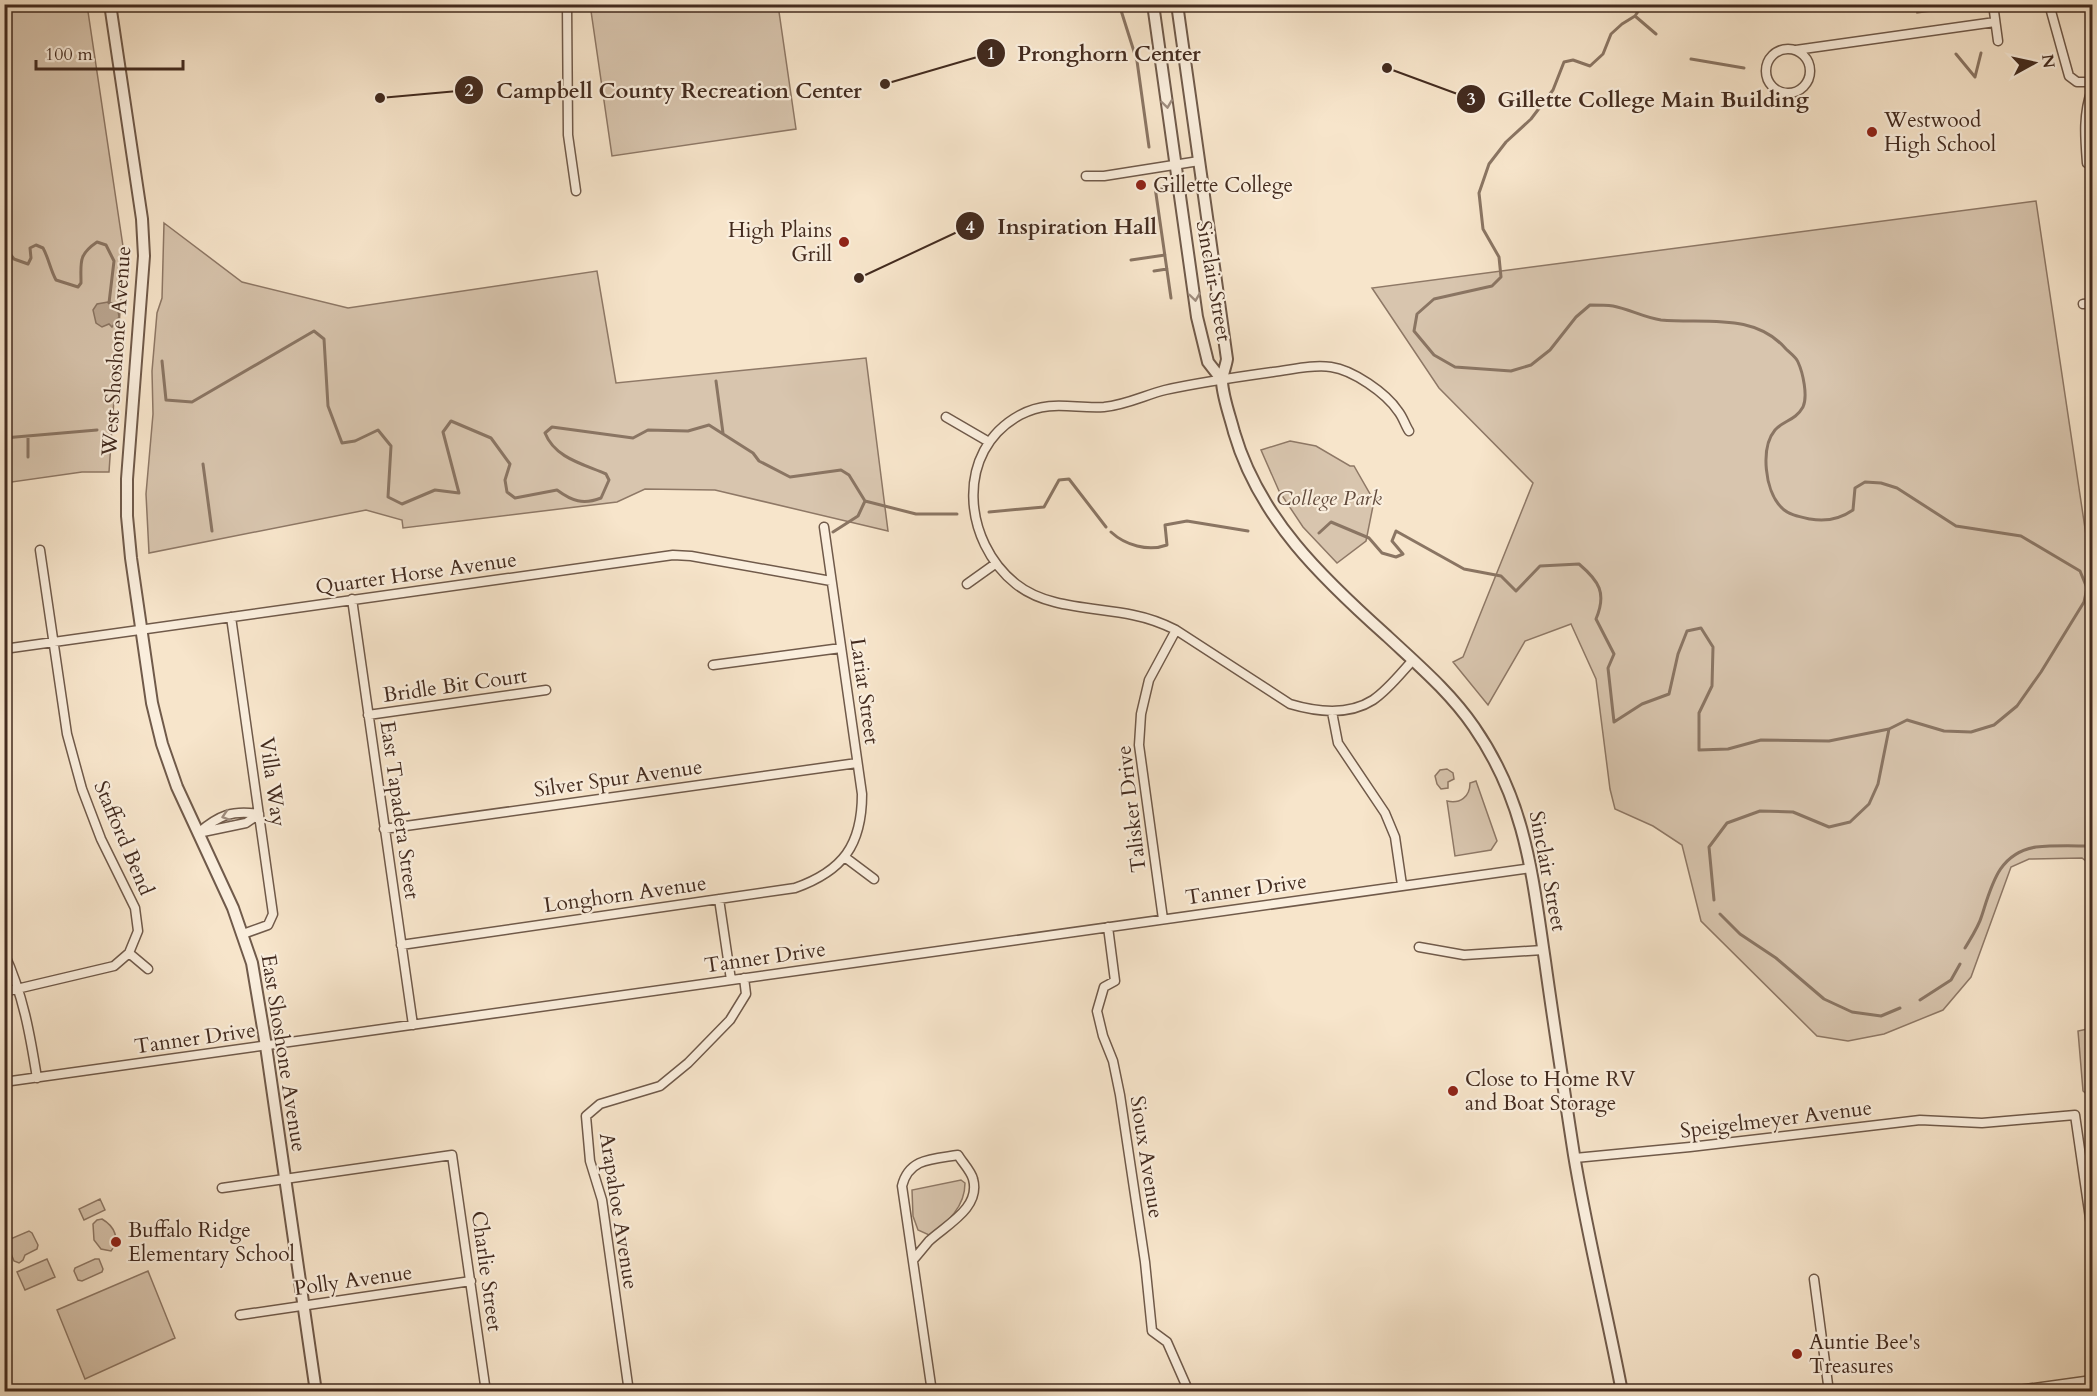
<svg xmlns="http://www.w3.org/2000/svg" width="2097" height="1396" font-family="Cardo,serif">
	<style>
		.green { fill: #d8c5ae; stroke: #8e7866; stroke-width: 1.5 }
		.water { fill: #baa691; stroke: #8a7563; stroke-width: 1.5 }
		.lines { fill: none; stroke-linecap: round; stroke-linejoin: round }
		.stream { stroke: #8a7563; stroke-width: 3 }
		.minor-casing { stroke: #705a4a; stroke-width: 11 }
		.tertiary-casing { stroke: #705a4a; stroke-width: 14 }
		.minor { stroke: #faeedd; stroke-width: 8 }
		.tertiary { stroke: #faeedd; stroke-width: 10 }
		.oneway { stroke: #9e8c7e }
		.poi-dot { fill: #8f2418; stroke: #faeedd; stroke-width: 2 }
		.labels { text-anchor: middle; stroke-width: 4.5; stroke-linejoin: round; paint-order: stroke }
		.poi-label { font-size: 21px; fill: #432b1f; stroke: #faeedd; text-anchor: start }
		.street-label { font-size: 21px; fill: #432b1f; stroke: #faeedd }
		.park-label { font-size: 21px; font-style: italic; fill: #614a3c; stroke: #faeedd }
		.leader { fill: none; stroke: #432b1f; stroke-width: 2 }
		.callout-dot { fill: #432b1f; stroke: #faeedd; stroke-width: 2 }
		.mark-label { font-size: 18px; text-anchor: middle; font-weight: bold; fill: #fff }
		.callout-label { font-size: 22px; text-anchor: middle; font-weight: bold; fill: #432b1f; stroke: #faeedd; stroke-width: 4.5; stroke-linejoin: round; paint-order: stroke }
	</style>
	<rect width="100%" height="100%" fill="#f7e5cb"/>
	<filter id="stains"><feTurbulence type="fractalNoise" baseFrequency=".00333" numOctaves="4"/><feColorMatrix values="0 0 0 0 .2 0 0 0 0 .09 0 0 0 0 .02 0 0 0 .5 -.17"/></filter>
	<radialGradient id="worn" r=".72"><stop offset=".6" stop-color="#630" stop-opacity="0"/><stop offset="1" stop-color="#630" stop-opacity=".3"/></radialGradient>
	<path class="green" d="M1916,4H1974V5L1917,13Z
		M4,5H87L124,253L109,472H82L5,483Z
		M639,5H778L796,129L612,156L591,11Z
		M2036,201L2092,575V866L2082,858L2029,859L2011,867L1971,977L1943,1010L1884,1034L1848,1041L1817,1036L1701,921L1682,845L1653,826L1615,809L1610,789L1596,679L1571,624L1525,641L1488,705L1453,662L1463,657L1533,483L1439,388L1372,288Z
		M164,223L242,282L348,308L597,271L616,383L866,358L888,531L715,490L645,489L617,502L403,528L402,520L366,510L149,553L146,494L153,414L152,371L157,313L162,298Z
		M1290,441L1316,446L1350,466H1354L1374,501L1366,541L1337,563L1303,527L1279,491L1261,450Z
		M1447,769L1453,773L1454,779L1448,782V788L1441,789L1437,784L1435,776L1440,770Z
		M1476,781L1497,841L1491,850L1455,856L1447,801C1460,804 1470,797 1470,783Z
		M2092,1028V1099L2083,1091L2078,1031Z
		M961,1180L965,1183C965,1207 948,1222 929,1235L918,1230L913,1216L912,1190Z
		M100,1199L105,1210L84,1220L79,1209Z
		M102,1219C114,1226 121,1239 111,1251L101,1249L94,1240L93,1224L97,1220Z
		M29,1231L32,1233L38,1245L37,1249L25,1255L23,1260L19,1263L14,1261L7,1244L8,1240Z
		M47,1259L55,1277L25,1290L17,1272Z
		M95,1259H99L103,1269L102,1272L82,1281L78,1280L74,1271L75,1268Z
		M148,1271L175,1338L85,1379L57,1310Z"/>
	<path class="water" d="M108,302L117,304L119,317L112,327L109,324L102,327L96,323L93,310L97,304Z"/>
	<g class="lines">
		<path class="stream" d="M1119,4L1137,61L1149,147
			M1643,4L1635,16L1622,24L1611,34L1603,54L1590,66L1573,60L1564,62L1553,90L1531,119L1506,142L1489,164L1479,193L1483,229L1499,257L1501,277L1492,286L1434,299L1417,314L1414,331L1434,355L1455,367L1511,371L1531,365L1550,350L1576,317L1590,305C1598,305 1606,305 1613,306C1629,309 1645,318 1661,320C1704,324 1754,312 1786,349C1790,353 1796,357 1798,362C1803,373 1808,396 1803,407C1795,421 1784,420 1775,430C1760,448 1765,491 1781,507C1788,515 1800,517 1810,519C1826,522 1840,519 1853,510L1855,488L1865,482L1881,483L1897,488L1956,526L2021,536L2080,571L2087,588L2084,602L2041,672L2017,706L1994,725L1971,732L1944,731L1907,720L1889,729L1878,784L1869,804L1850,822L1829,827L1793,812L1760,811L1727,823L1709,847L1714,900
			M1635,16L1656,34
			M1956,54L1975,77
			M1691,59L1744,68
			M1975,77L1981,53
			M1155,187L1171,298
			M4,190L9,207L4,220
			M1156,193L1164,187
			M4,246L14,259L28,264L31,258L30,248L36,245L43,248C49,259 50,269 56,280L78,287L81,283C81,262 78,255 97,242L106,245L114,261L109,303
			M1131,260L1165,255
			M1154,271L1167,269
			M162,361L166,400L192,402L314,331L324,339L328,406L342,443L355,441L378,430L391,446L388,497L402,504L435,490L459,493L443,432L451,421L491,438L510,464L505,480L507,492L515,498L557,490C572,501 583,505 601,498L609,480L606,474C583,464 555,458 545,433L552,427L633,438L648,430L688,431L709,425L753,453L759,461L790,477L841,470L849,475L865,501L916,514H957
			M716,381L723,433
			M28,436V457
			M4,438L97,430
			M203,464L212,531
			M989,512L1044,507L1059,480L1069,479L1106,527
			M833,532L858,516L865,501
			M1111,532C1125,545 1148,552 1167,545L1165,525L1187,521L1248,531
			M1319,533L1331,522L1369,538L1382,553L1396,557L1403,554L1392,541L1396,531L1464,569L1501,576L1516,591L1540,566L1579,564C1599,581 1607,593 1596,619L1614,654L1608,668L1614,722L1642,704L1669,694L1678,654L1687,631L1701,628L1713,647L1712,686L1699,713V750L1728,749L1761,740L1829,741L1889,729
			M1720,914L1740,934L1776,958L1824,999L1852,1012L1881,1016L1900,1008
			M1965,948C1971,938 1979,926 1982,915C1992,884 1999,853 2036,847C2055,845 2074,846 2092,846
			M1920,1000L1951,980L1960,964"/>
		<defs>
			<path id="minor" d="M567,4L568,135L576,191
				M1993,4L1998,41
				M2049,4L2069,76L2077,82H2092
				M1766 71a22 22 0 1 1 44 0a22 22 0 1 1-44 0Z
				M1796,50L1995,22
				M2087,163C2085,137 2083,114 2092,89
				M1086,176H1104L1199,161
				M2083,304L2092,303
				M946,417L989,442
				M1409,431C1405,425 1403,417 1398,411C1386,393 1353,370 1331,367C1312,364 1291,370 1273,372C1237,377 1201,382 1165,390C1145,395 1126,405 1104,407C1074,409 1050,399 1020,415C954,451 963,542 1016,584C1047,609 1096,607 1133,615C1148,618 1162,623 1176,630L1290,704C1317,712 1348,716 1373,700C1388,690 1401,673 1413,660
				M967,584L995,564
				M352,599L413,1025
				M231,617L273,914L268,925L243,934
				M4,649L673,555L691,556L831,581
				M713,665L841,648
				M1332,712L1338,743L1385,813L1395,837L1402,885
				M368,715L546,690
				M384,829L857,763
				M198,833C219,815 232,810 259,814
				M198,833L246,823L259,814
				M846,858L874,879
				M719,899L731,980
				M1163,919L1139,745L1141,714L1149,680L1176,630
				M1108,927L1115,981L1104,987L1097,1011L1103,1036L1113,1061L1120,1095L1145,1262L1152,1331L1167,1342L1189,1392
				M401,945L795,888C843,871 862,845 862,794L824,527
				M1419,947L1464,955L1543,950
				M4,953C23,994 30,1034 37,1078
				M129,953L148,969
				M4,992L114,966L129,953L138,931L135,908L101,839L82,789L67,734L40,550
				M4,1082L1531,868
				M1575,1158L1690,1147L1920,1120L1982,1123L2075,1115L2092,1232
				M222,1188L452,1155L486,1392
				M914,1259C919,1253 924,1247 929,1241C946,1225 981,1208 973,1179C971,1171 962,1162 958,1155C933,1159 909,1158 902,1186L932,1392
				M1814,1279L1829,1392
				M240,1315L471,1281
				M629,1392L602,1200L590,1161L586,1116L600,1104L660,1086L688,1063L730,1020L746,994L744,978
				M2004,1392L2092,1380"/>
			<path id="tertiary" d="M110,4L142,219L144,256L127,479V516L131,558L152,703L162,744L177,787L233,908L252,963L266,1046L316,1392
				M1153,4L1197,317L1208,362L1222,380
				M1177,4L1227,359C1226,366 1222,375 1222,382C1223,398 1230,416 1234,432C1259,518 1322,578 1387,636C1418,665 1450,692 1474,727C1526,802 1532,874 1545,961C1554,1026 1564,1090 1574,1155C1587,1234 1607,1313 1622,1392"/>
		</defs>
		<use href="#minor" class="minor-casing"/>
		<use href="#tertiary" class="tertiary-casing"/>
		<use href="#minor" class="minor"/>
		<use href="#tertiary" class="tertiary"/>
	</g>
	<defs><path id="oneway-chevron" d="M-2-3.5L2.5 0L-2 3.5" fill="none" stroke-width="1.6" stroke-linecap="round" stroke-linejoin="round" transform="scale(1.5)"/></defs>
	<g class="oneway">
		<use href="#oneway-chevron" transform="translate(1167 104) rotate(82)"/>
		<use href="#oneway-chevron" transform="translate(1195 297) rotate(82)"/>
		<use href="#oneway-chevron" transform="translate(226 816) rotate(162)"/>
	</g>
	<g class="poi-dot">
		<circle cx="1872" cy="132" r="6"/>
		<circle cx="1141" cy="185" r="6"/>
		<circle cx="844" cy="242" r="6"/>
		<circle cx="1453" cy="1091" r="6"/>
		<circle cx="116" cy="1242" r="6"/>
		<circle cx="1797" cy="1354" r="6"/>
	</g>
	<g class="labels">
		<g class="poi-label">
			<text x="1884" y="127">Westwood<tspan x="1884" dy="24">High School</tspan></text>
			<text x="1153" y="192">Gillette College</text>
			<text x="832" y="237" text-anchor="end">High Plains<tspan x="832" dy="24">Grill</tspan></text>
			<text x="1465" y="1086">Close to Home RV<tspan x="1465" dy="24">and Boat Storage</tspan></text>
			<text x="128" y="1237">Buffalo Ridge<tspan x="128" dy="24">Elementary School</tspan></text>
			<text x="1809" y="1349">Auntie Bee's<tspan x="1809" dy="24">Treasures</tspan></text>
		</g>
		<g class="street-label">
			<text transform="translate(1214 281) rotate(80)" y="7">Sinclair Street</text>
			<text transform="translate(116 351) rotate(-86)" y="7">West Shoshone Avenue</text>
			<text transform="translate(416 573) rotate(-8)" y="7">Quarter Horse Avenue</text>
			<text transform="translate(455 685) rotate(-8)" y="7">Bridle Bit Court</text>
			<text transform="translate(865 691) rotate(82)" y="7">Lariat Street</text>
			<text transform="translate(618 778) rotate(-8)" y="7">Silver Spur Avenue</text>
			<text transform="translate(273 782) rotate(82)" y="7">Villa Way</text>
			<text transform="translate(1131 809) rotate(-97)" y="7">Talisker Drive</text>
			<text transform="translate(400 810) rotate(82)" y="7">East Tapadera Street</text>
			<text transform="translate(124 838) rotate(67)" y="7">Stafford Bend</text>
			<text transform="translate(1548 871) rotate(79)" y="7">Sinclair Street</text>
			<text transform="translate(1246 889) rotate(-8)" y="7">Tanner Drive</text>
			<text transform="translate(625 894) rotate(-8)" y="7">Longhorn Avenue</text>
			<text transform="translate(765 957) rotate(-8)" y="7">Tanner Drive</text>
			<text transform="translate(195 1038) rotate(-8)" y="7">Tanner Drive</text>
			<text transform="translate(284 1053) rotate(81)" y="7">East Shoshone Avenue</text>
			<text transform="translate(1776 1119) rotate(-7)" y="7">Speigelmeyer Avenue</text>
			<text transform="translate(1147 1157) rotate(81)" y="7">Sioux Avenue</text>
			<text transform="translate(619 1211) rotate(81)" y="7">Arapahoe Avenue</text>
			<text transform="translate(487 1271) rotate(82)" y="7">Charlie Street</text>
			<text transform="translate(353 1280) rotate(-8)" y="7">Polly Avenue</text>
		</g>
		<g class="park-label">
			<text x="1329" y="505">College Park</text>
		</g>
	</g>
	<path class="leader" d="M885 84L991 53M380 98L469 90M1387 68L1471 99M859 278L970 226"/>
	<g class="callout-dot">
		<circle cx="885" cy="84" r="6"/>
		<circle cx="380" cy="98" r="6"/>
		<circle cx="1387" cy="68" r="6"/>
		<circle cx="859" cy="278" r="6"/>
		<circle cx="991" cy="53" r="15"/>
		<circle cx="469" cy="90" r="15"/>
		<circle cx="1471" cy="99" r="15"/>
		<circle cx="970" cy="226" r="15"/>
	</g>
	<g class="mark-label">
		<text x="991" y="59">1</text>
		<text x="469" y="96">2</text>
		<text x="1471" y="105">3</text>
		<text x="970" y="233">4</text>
	</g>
	<g class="callout-label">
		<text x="1109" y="61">Pronghorn Center</text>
		<text x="679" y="98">Campbell County Recreation Center</text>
		<text x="1653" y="107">Gillette College Main Building</text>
		<text x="1077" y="234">Inspiration Hall</text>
	</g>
	<rect width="2097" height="1396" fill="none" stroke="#f7e5cb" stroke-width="24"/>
	<rect x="6" y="6" width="2085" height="1384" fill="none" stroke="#432b1f" stroke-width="3"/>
	<rect x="12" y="12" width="2073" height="1372" fill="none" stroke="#432b1f" stroke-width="1.5"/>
	<g transform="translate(2034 63) rotate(82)" stroke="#faeedd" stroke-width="4.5" paint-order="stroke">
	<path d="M0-4.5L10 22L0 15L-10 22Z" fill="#432b1f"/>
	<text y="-9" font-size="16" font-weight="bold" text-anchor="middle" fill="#432b1f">N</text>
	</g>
	<path d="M36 60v9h147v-9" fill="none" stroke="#432b1f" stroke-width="3"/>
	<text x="45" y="60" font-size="18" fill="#432b1f" stroke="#faeedd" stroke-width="4.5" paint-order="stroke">100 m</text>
	<rect width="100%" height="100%" filter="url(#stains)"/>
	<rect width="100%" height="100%" fill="url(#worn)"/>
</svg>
